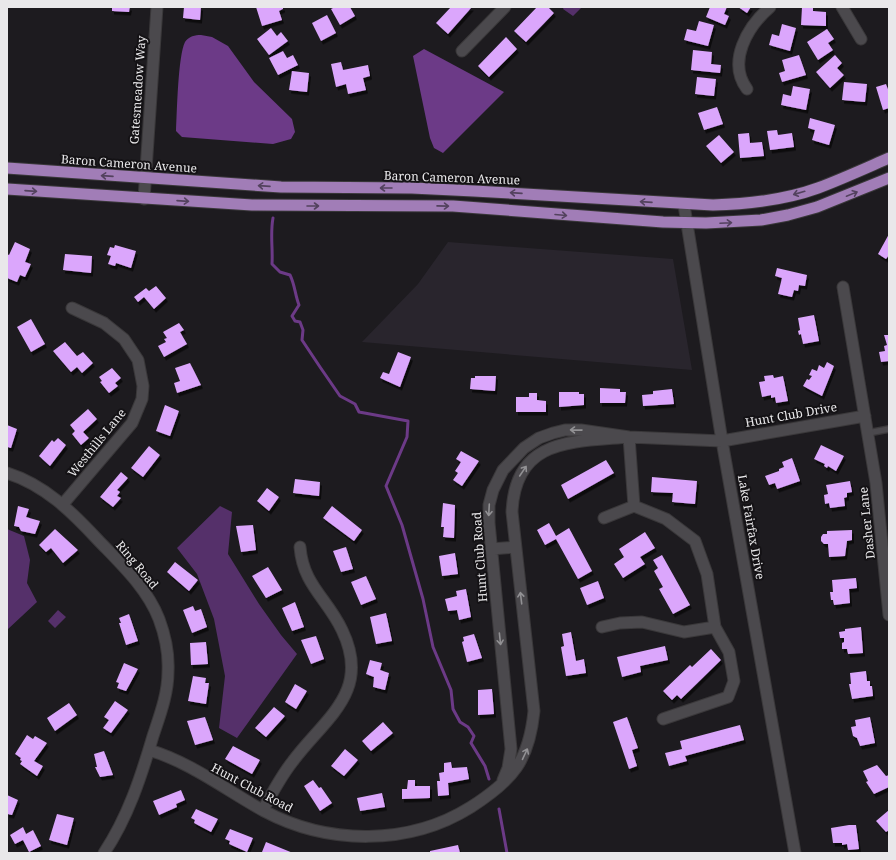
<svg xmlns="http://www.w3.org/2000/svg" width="896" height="860" font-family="'Noto Serif',serif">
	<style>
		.built { fill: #29252d }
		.green { fill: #55306a }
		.water { fill: #6c3a87 }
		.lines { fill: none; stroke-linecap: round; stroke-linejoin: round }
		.stream { stroke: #6c3a87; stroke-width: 3 }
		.building { fill: #dba6fc; filter: url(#shadow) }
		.service-casing { stroke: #3a383a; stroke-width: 8 }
		.minor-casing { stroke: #3a383a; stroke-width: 13 }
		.primary-casing { stroke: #3a383a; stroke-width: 13 }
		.service { stroke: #4b494d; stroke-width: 5.5 }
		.minor { stroke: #4b494d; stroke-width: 11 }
		.primary { stroke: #a17db7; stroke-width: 11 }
		.oneway { stroke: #53425e }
		.oneway2 { stroke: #929194 }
		.labels { text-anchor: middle; stroke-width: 4; stroke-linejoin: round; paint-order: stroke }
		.street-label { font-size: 12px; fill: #e9e8ea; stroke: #141215 }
	</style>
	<defs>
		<filter id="shadow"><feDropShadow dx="2" dy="3.5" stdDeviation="0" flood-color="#0009"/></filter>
	</defs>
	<rect width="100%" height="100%" fill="#1d1b1f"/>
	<path class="built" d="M448,242L673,259L692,370L362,342L418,284Z"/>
	<path class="green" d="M564,7H582L573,16L563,9Z
		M220,506L232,512L228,554L259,604L281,635L297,654L237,738L219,728L225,676L214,619L197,574L177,548Z
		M7,529L24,536L30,560L27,583L37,602L7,630Z
		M58,610L66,617L55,628L48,621Z"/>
	<path class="water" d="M201,35L212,37L228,46L254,82L292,119L295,132L291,139L273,144L182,137L176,131C177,112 178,56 185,42C189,36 195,35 201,35Z
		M424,49L504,92L443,153L434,148L430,138L413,56Z"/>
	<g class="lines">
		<path class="stream" d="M273,218C270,234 273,248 272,264L280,272L290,275C295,285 295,295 299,305L292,316L295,321L300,322L303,330L302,340L320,367L340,396L355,404L359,412L408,421L407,437L386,486L402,525L423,599L433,647L451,690L453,709L460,722L468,727L474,736L471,743L485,766L489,779
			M499,809L507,853"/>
	</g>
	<path class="building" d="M112,7H130L129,12L112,11Z
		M184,7H201L200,20L183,18Z
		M256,7H283V9L279,11L282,20L262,26Z
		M335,7H350L355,16L340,25L331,9Z
		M451,7H472L448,34L436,23Z
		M537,7H548L554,13L526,42L514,31Z
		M710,7H727L724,14L729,16L725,25L706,17Z
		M738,7H751L747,13Z
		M802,7H813V11L826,12V26L801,25Z
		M327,15L336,33L321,41L312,23Z
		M699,21L714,25L708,46L684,40L687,29L696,31Z
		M782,24L796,28L790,51L769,45L772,34L779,36Z
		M271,28L277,36L281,32L288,41L269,55L257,39Z
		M827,29L834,39L828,43L833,50L818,60L807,42Z
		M506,37L517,49L489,77L478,66Z
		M693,50L712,52L711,64L721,65L720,73L691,70Z
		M283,51L287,58L293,55L298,65L278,75L269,58Z
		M799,55L806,75L782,82L779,73L785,71L782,60Z
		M835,55L842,63L837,68L844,75L830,88L816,72Z
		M341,62L343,70L368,65L370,76L363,78L366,90L348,94L346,84L336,87L331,64Z
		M292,71L309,73L307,92L289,90Z
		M697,77L716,79L714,96L695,94Z
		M844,82L867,84L865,102L842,100Z
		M886,84L889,92V108L883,110L876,87Z
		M793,86L810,89L806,110L781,105L783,94L791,96Z
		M717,107L723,124L704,130L698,113Z
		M810,118L835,125L829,145L812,140L815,130L808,128Z
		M777,130L778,135L792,133L794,147L770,150L767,131Z
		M749,133L750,143L762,142L764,156L740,158L738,134Z
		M719,135L734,152L721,163L706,146Z
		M889,234V255L886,259L878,254Z
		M15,242L30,249L25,262L31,264L25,277L20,275L17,282L7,278V254L9,255Z
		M115,245L136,251L131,268L116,263L115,266L108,264L111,256L107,255L110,247L114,248Z
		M65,254L92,256L91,273L63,270Z
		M777,268L807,275L805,286L799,285L798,291L794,290L792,297L778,294L782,278L775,276Z
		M156,286L166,298L154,309L144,297L138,302L134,297L146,288L149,291Z
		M814,315L819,341L803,344L801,334L799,335L798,331L800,330L798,318Z
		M31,319L45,344L31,352L17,327Z
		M179,323L184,330L180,332L187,344L164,357L158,346L166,342L164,339L167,338L163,332Z
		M884,335H889V361L881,362L879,352L885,351L884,346L887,345Z
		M65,342L77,356L83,352L93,363L82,373L77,367L71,372L53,351Z
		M398,352L411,357L400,387L380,378L383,372L389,374Z
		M827,362L834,366L822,396L803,386L807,379L809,380L812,376L809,375L812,369L817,371L819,365L824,368Z
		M190,363L201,385L177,393L174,383L180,381L175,368Z
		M112,368L121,378L115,383L118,386L109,393L100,382L102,381L99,377Z
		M773,375L774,378L783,376L788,401L776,403L775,397L771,398V395L762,397L759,382L765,381L764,376Z
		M475,376H496L495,391L470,389L471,378H475Z
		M600,388L620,389V392H626L625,403H600Z
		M672,389L674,404L643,406L642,395L653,394V391Z
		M559,392H579V394H584V405L559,407Z
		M529,393H537V400L546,401V412H516V397H529Z
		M165,405L179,411L170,436L156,431Z
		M88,409L97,419L83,432L89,438L81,445L72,434L75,431L70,425Z
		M7,425L17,429L11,448L7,447Z
		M58,438L66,445L50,466L39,456L52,440L54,442Z
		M821,445L844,456L836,471L828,466L827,468L824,466L825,464L814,459Z
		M149,446L160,455L143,477L131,468Z
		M461,451L479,461L462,486L453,480L458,473L455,471L461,462L456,459Z
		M792,458L800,481L777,489L775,483L769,485L765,476L779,471V469L784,467L782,462Z
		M606,460L614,473L568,499L561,485Z
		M121,472L128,478L117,490L120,492L117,496L121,498L113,507L100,497Z
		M652,477L697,481L695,504L672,502L673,493L651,492Z
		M295,479L320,482L319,496L293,493Z
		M850,481L852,492L847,493V497L844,498L845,506L830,508L829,503L825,504L824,495L828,494L826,485Z
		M267,488L279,497L269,511L257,501Z
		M443,503L455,505L454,538L443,537L444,527H441Z
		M18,506L29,509L26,517L40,521L35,534L21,531L19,527L14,526Z
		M332,506L362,530L354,541L323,518Z
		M549,523L556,536L569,528L592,571L578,579L556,539L545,545L537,530Z
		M253,525L256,550L241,552L236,526Z
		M55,529L78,550L63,563L51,548L46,552L39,545Z
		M852,530V540L847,541L845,556L829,557L828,544H824L821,541V537L823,534H827V531Z
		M645,532L655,548L640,557L645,564L623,578L614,564L624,557L619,549Z
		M346,547L353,569L341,572L333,551Z
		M455,553L458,574L442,576L439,556Z
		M662,555L690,605L673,614L659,589L663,587L654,571L658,568L653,560Z
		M175,562L198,580L189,591L167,572Z
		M268,567L282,590L266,598L252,576Z
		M366,576L376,599L361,605L351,582Z
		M856,578L857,588L849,589L850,603L834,605L833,600H831L830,592H833L832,580Z
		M598,581L604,598L587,605L580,588Z
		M466,589L471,617L459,620L457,610L448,611L445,599L457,596L456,591Z
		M295,602L304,627L292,631L282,608Z
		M193,606L195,611L201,609L207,627L192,633L183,610Z
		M386,613L392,641L376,644L370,617Z
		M129,614L138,641L126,645L119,623H121L119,618Z
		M861,627L863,653L848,654L847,649H842V643L844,642V638H840L839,632L845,631V629Z
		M571,632L576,661L584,659L586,673L566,676L561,647L564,646L562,634Z
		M474,634L482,658L467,662L462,642L464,641L463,637Z
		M316,636L324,659L311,664L301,640Z
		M206,642L208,664L191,665L190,643Z
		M665,646L668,660L640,666L641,672L622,677L617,657Z
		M711,649L721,660L681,699L677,695L672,700L663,691L690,665L692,667Z
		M370,660L382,663L380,670L389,673L385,690L373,687L374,677L366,674Z
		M124,663L138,669L126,691L117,688L119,683L116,682Z
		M866,671L867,681H870V686H872L873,696L852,699L849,684H851L850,673Z
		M193,676L206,678L205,683H209L206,704L188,701Z
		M295,684L307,691L296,709L285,702Z
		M492,689L494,714L478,715V690Z
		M115,701L128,710L111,733L103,728L109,720L104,717Z
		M69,703L77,715L55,731L47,718Z
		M274,707L285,716L266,737L255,728Z
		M205,717L213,740L195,745L187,721Z
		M627,717L638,748L632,750L637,766L629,769L613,722Z
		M870,717L875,743L860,746L857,738L853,736L851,727L856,726L855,720Z
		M383,722L393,733L371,751L362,741Z
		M740,725L744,740L685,756L687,761L669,766L665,753L682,749L680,741Z
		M27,735L33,739L35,736L47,743L34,761L43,766L37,776L20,764L22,761L20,760L21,758L15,754Z
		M233,746L260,760L252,774L225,759Z
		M345,749L358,760L344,776L331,766Z
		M104,751L113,775L100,777L95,767H97L94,754Z
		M451,762L452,768L467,767L469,779L448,783L449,795L438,796L437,781H440L439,773L444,772V763Z
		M877,765L886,776L889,775V787L874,794L866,782L868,781L863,771Z
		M313,780L319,788L321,787L332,803L320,811L304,786Z
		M408,780H415V786H430V798L402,799V789H407Z
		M181,790L185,800L176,804L177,807L159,815L153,801Z
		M382,793L385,807L360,811L357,798Z
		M7,795L18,800L12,815L7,814Z
		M196,809L218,819L211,832L194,823L195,820L191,818Z
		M889,810V830L886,832L876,821Z
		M57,814L74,818L67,845L49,840Z
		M849,825H856L859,849L848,850L847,844L842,845V843H833L831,828Z
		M23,827L26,834L33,830L41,846L29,852L23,840L15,844L10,835Z
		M230,829L253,838L247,852L229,844L230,841L225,839Z
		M266,842L293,853H264L262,852Z
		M458,845L460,853H430V851Z"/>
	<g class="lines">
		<defs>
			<path id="service" d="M868,433L889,429"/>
			<path id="minor" d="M842,7L861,39
				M462,51L505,7
				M747,89C727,62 747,27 770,7
				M144,199L157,7
				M684,205L722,441L795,853
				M843,287L876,483L889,615
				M629,437L634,506L666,519L695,541L707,574L715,627L729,652L734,681L728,697L663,719
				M7,473C45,485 72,512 98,540C121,564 147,588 159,619C165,635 169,654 168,672C168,694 160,715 153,736C141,777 128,817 104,853
				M63,504L132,423L142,399L143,386L138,360L124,339L104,323L72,308
				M604,518L634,506
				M491,549L515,547
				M602,627L620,623L642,622L684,632L715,627
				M149,750C190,762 226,790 264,811C328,845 409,846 471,807C513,780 529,761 534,711L512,512C515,438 572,442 629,437
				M503,780L508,768L511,749L489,523V505L493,490L503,470L524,448L539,438L553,433L565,430H581L629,437L722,441L865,416
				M263,810C272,793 281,776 293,761C325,718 372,692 342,630C327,598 303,585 300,547"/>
			<path id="primary" d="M7,168L281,187L412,188L474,191L713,205C749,204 785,200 818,188C842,179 866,168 889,158
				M7,189L252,205L453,206L663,222L706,223L761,220L788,215L817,207L889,178"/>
		</defs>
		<use href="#service" class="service-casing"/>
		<use href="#minor" class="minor-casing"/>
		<use href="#primary" class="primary-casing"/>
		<use href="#service" class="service"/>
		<use href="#minor" class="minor"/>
		<use href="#primary" class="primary"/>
	</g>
	<defs><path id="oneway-shaft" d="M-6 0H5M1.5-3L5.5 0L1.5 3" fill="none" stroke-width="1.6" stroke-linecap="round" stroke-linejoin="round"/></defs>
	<g class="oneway">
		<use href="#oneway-shaft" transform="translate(107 176) rotate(-176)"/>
		<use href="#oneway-shaft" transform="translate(264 186) rotate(-176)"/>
		<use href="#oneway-shaft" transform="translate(386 188) rotate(180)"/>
		<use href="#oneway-shaft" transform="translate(31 191) rotate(4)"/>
		<use href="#oneway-shaft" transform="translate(516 193) rotate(-176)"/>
		<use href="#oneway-shaft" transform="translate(799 193) rotate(164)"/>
		<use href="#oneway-shaft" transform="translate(852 194) rotate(-22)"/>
		<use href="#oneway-shaft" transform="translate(183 201) rotate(4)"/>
		<use href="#oneway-shaft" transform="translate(646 202) rotate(-176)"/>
		<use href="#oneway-shaft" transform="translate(313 206)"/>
		<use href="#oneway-shaft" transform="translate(443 206) rotate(1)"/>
		<use href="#oneway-shaft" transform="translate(561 215) rotate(5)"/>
		<use href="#oneway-shaft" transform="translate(726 223) rotate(-3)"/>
	</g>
	<g class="oneway2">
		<use href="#oneway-shaft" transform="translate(576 430) rotate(-179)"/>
		<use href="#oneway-shaft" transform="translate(523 471) rotate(-56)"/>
		<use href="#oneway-shaft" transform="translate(489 510) rotate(93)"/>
		<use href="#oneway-shaft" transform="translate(521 598) rotate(-97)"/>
		<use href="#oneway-shaft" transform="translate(500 639) rotate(84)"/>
		<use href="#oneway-shaft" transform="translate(525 754) rotate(-65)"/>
	</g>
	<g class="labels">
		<g class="street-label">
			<text transform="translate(138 90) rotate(-86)" y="4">Gatesmeadow Way</text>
			<text transform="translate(129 164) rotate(4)" y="4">Baron Cameron Avenue</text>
			<text transform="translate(452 178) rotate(2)" y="4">Baron Cameron Avenue</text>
			<text transform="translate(791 415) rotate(-10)" y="4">Hunt Club Drive</text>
			<text transform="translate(97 443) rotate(-51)" y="4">Westhills Lane</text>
			<text transform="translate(867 523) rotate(-96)" y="4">Dasher Lane</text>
			<text transform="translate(751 527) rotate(80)" y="4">Lake Fairfax Drive</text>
			<text transform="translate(480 557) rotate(-94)" y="4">Hunt Club Road</text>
			<text transform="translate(137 565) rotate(50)" y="4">Ring Road</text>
			<text transform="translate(252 788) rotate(28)" y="4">Hunt Club Road</text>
		</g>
	</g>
	<rect width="896" height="860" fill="none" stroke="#e9e8ea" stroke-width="16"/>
</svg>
